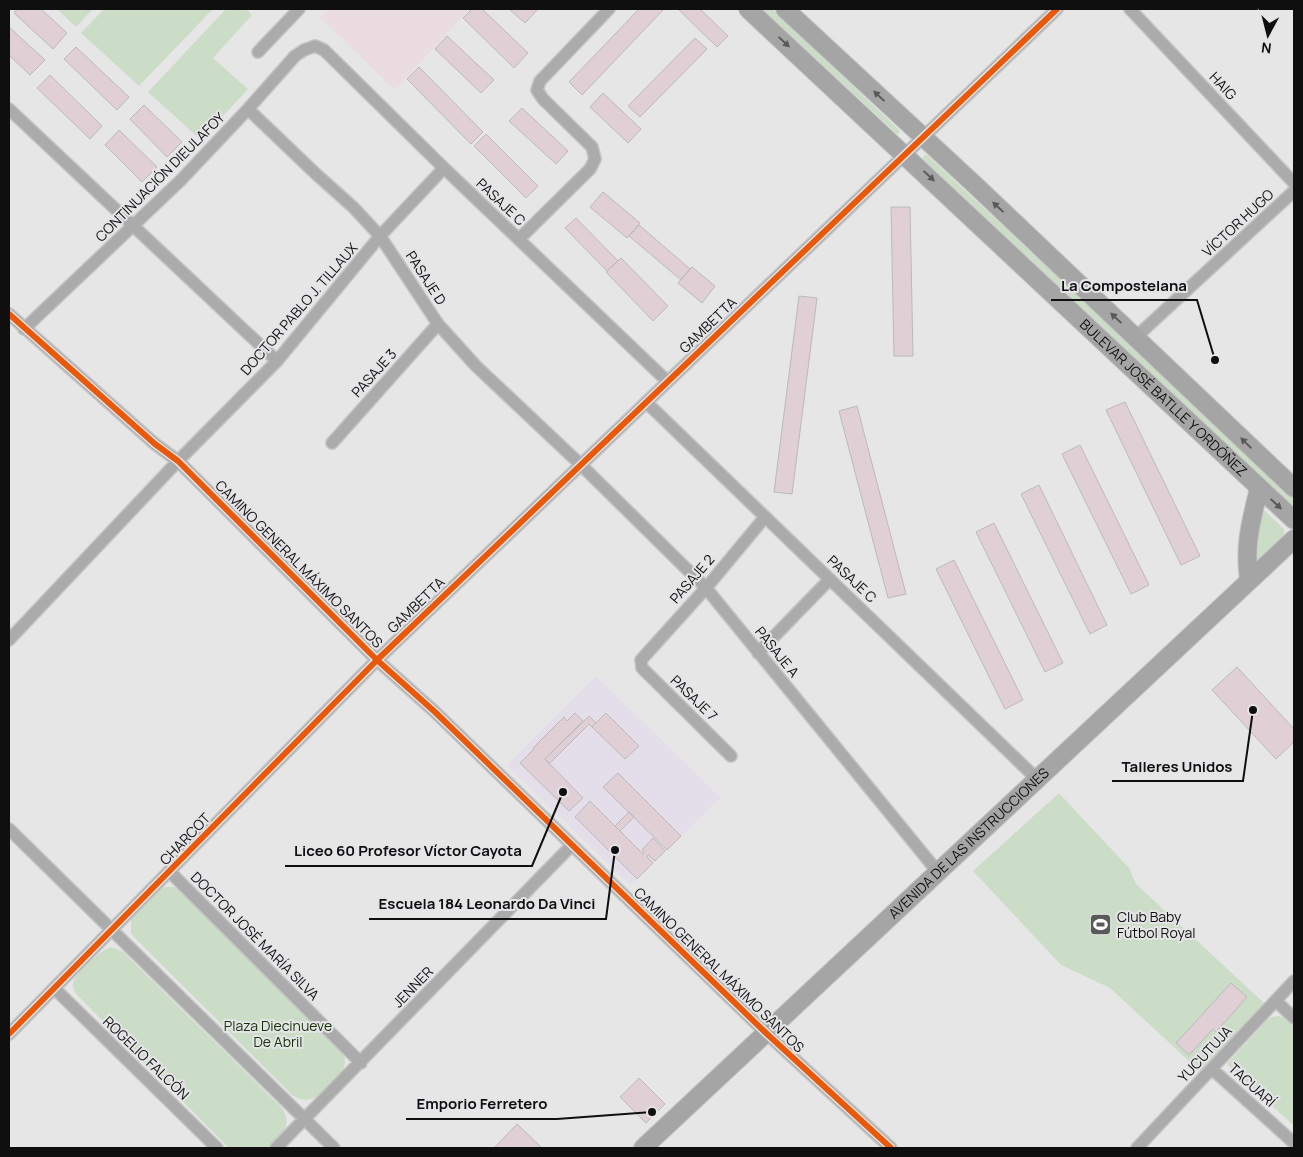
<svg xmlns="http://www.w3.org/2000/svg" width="1303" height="1157" font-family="Manrope,sans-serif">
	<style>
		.industrial { fill: #eadce0 }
		.education { fill: #e3deea }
		.green { fill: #ccddc7 }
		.building { fill: #e0d0d6; stroke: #bababa }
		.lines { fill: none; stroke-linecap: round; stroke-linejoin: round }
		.street-casing { stroke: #c4c4c4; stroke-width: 14 }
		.primary-casing { stroke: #c4c4c4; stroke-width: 20 }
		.street { stroke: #acabab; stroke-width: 11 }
		.primary { stroke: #a5a5a5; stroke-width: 18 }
		.cycleway-casing { stroke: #e5e5e7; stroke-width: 9 }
		.cycleway { stroke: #e8590c; stroke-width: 6 }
		.oneway { fill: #5a5a5a }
		.labels { text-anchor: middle; stroke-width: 4; stroke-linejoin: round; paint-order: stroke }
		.street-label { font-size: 14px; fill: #0f0f10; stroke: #e5e5e7 }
		.poi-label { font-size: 14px; fill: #0f0f10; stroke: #e5e5e7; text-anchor: start }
		.park-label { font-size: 14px; fill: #123304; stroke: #e5e5e7 }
		.leader { fill: none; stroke: #0f0f10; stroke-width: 2 }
		.callout-dot { fill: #0f0f10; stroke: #e5e5e7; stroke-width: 2 }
		.callout-label { font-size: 15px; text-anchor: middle; font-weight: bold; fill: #0f0f10; stroke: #e5e5e7; stroke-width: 4; stroke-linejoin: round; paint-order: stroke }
	</style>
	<rect width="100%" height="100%" fill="#e6e6e6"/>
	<path class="industrial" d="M328,9H469L395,90L320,17Z"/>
	<path class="education" d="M596,676L721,798L630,885L507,765Z"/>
	<path class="green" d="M57,9H93L76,27Z
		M104,9H213L139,86L81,33Z
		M226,9H246L252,15L213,58L248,89L201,140L148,92Z
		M762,9H772L900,131L899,134H897Z
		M924,155H927L1294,498V507L923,159Z
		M1262,511H1265L1284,529V538L1258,561L1255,560L1252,543Z
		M1059,793L1129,868L1136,884L1264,1003L1202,1073L1110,988L1061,965L973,871Z
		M166,887H174L181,892L340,1048C346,1058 347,1063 341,1073C325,1089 316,1109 292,1095L134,937L131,933V920L160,889Z
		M111,947L122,951L282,1108C294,1127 280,1136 267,1148H229L76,994C74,990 72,987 73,983C76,972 101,950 111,947Z
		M1279,1016L1285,1019L1294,1027V1126L1227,1064L1266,1021L1272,1017Z"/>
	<path class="building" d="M17,9H41L67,33L53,49L14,13Z
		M472,9H482L528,53L514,68L463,18Z
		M509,9H538L525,23Z
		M639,9H664L582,95L569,82Z
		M678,9H700L728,36L717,47Z
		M9,27L45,60L30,75L9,55Z
		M447,36L494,80L481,93L435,49Z
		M695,38L707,49L640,117L628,106Z
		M76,47L129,97L117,110L64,59Z
		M419,67L483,132L471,144L407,79Z
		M50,75L102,126L90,139L37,88Z
		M603,93L641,129L628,143L590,107Z
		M144,105L182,142L167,157L130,119Z
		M522,108L568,151L556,164L509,121Z
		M119,130L157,167L142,182L105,145Z
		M486,134L538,186L526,198L474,146Z
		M603,192L640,223L627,238L590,207Z
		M891,207H910L913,356H894Z
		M576,218L618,261L607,271L565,228Z
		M639,225L690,269L681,280L629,236Z
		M621,258L668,306L653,321L606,272Z
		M692,267L715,286L702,303L678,283Z
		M799,296L817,298L792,494L774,492Z
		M1125,402L1200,556L1181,565L1106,410Z
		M857,406L906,594L888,598L839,411Z
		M1080,445L1149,585L1131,594L1062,454Z
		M1039,485L1107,625L1090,634L1021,494Z
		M994,523L1063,663L1045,672L976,532Z
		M954,560L1023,700L1005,709L936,569Z
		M1237,667L1294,729V742L1276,759L1212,690Z
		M575,713L583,721L545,759L583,798L569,811L520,763L534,749L533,748L564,717L567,721Z
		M606,713L639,746L625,759L592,727Z
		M589,716L596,723L592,727L589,724L549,764L545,759Z
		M618,773L681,836L667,850L603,787Z
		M590,801L643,854L644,852L642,850L653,838L665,851L655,861L648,855L647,857L653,863L637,879L575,817Z
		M629,812L634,817L620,831L615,826Z
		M1231,983L1247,997L1216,1032L1213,1029L1189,1055L1176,1043Z
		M639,1078L665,1104L646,1123L620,1097Z
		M517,1124L542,1148H494Z"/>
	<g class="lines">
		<defs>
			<path id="street" d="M1130,9L1294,183
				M258,52L299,9
				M9,109L277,361
				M248,109L316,174L353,207L380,236L438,324L476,366L580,464L706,588L937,871
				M519,239L590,169L595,159L592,147L543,99L537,90L540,81L609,9
				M9,314L155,444L178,461L377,660L435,712L766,1033L891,1148
				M24,329L181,180L248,109L295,56L304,50L315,46L324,50L444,168L667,381
				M1136,337L1294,191
				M646,402C776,528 907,653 1037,779
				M332,443L438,324
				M9,640L178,461L277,361L380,236L444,168
				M758,653L830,579
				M731,756L642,668L641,660L706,588L765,517
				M9,829L334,1148
				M170,872L361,1063
				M54,988L217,1148
				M1276,1001L1294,1018
				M9,1034L377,660L1057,9
				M1212,1069L1294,1143
				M276,1148L571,846
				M1137,1148L1294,981"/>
			<g id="primary">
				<path id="s1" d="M748,9L1294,520"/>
				<path d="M785,9L975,185L1294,488"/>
				<path d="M1249,580C1244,545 1251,522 1259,488"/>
				<path id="s2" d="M643,1148L1294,539"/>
			</g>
		</defs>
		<use href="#street" class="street-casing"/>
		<use href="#primary" class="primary-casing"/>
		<use href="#street" class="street"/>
		<use href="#primary" class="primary"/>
		<defs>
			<path id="cycleway" d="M9,314L155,444L178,461L377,660L435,712L766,1033L891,1148
				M9,1034L377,660L1057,9"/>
		</defs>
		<use href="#cycleway" class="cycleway-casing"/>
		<use href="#cycleway" class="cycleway"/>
	</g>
	<defs><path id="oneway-solid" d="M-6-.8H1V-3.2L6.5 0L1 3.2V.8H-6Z" transform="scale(1.25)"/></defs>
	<g class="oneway">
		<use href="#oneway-solid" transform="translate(784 42) rotate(43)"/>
		<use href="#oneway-solid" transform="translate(879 96) rotate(-137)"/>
		<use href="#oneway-solid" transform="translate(929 176) rotate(43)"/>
		<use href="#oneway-solid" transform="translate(998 207) rotate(-137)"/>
		<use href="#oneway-solid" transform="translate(1116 318) rotate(-137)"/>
		<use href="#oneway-solid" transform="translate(1246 443) rotate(-136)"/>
		<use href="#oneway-solid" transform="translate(1276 504) rotate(43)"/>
	</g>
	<defs>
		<symbol id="stadium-square" viewBox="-11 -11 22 22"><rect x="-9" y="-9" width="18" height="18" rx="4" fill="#5a5a5b" stroke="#e5e5e7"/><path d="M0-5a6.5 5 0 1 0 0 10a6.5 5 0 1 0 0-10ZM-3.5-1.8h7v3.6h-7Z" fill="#fff"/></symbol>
	</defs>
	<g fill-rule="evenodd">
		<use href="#stadium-square" x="1088" y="912" width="25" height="25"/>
	</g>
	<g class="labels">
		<g class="street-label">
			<text transform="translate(1223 86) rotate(47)" y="5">HAIG</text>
			<text transform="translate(160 177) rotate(-45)" y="5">CONTINUACIÓN DIEULAFOY</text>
			<text transform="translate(501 202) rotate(43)" y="5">PASAJE C</text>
			<text transform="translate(1238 223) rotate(-43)" y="5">VÍCTOR HUGO</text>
			<text transform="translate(426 278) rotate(57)" y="5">PASAJE D</text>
			<text transform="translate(299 309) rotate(-49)" y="5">DOCTOR PABLO J. TILLAUX</text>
			<text transform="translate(708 325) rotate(-44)" y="5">GAMBETTA</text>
			<text transform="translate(374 373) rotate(-48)" y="5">PASAJE 3</text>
			<text dy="5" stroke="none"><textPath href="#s1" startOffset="569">BULEVAR JOSÉ BATLLE Y ORDÓÑEZ</textPath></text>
			<text transform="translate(299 564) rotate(45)" y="5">CAMINO GENERAL MÁXIMO SANTOS</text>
			<text transform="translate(692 579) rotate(-49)" y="5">PASAJE 2</text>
			<text transform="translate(852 579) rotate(43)" y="5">PASAJE C</text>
			<text transform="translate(416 605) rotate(-44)" y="5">GAMBETTA</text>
			<text transform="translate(777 652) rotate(51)" y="5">PASAJE A</text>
			<text transform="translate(694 698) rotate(44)" y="5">PASAJE 7</text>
			<text transform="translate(185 839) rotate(-46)" y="5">CHARCOT</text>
			<text dy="5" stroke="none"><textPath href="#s2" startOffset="446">AVENIDA DE LAS INSTRUCCIONES</textPath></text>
			<text transform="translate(255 936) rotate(45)" y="5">DOCTOR JOSÉ MARÍA SILVA</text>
			<text transform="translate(719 970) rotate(44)" y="5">CAMINO GENERAL MÁXIMO SANTOS</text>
			<text transform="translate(413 987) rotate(-46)" y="5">JENNER</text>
			<text transform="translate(1205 1054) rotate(-47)" y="5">YUCUTUJA</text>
			<text transform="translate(146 1058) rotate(44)" y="5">ROGELIO FALCÓN</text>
			<text transform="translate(1252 1085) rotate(42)" y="5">TACUARÍ</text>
		</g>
		<g class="poi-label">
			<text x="1117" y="922">Club Baby<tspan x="1117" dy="16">Fútbol Royal</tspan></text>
		</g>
		<g class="park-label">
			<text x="278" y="1031">Plaza Diecinueve<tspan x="278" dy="16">De Abril</tspan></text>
		</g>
	</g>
	<path class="leader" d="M1215 360L1197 300H1051M1253 710L1243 781H1112M563 792L532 866H285M615 850L606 919H369M652 1112L557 1119H406"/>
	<g class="callout-dot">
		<circle cx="1215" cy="360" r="5"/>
		<circle cx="1253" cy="710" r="5"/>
		<circle cx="563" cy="792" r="5"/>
		<circle cx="615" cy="850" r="5"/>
		<circle cx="652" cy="1112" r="5"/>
	</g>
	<g class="callout-label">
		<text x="1124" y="291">La Compostelana</text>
		<text x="1177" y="772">Talleres Unidos</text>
		<text x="408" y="856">Liceo 60 Profesor Víctor Cayota</text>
		<text x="487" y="909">Escuela 184 Leonardo Da Vinci</text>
		<text x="482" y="1109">Emporio Ferretero</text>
	</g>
	<rect width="1303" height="1157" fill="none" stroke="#0f0f10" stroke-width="20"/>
	<g transform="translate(1268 35) rotate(187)" stroke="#e5e5e7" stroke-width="4" paint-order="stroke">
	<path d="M0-4L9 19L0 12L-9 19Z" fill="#0f0f10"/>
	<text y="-8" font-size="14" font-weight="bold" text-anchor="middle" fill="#0f0f10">N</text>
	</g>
</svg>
